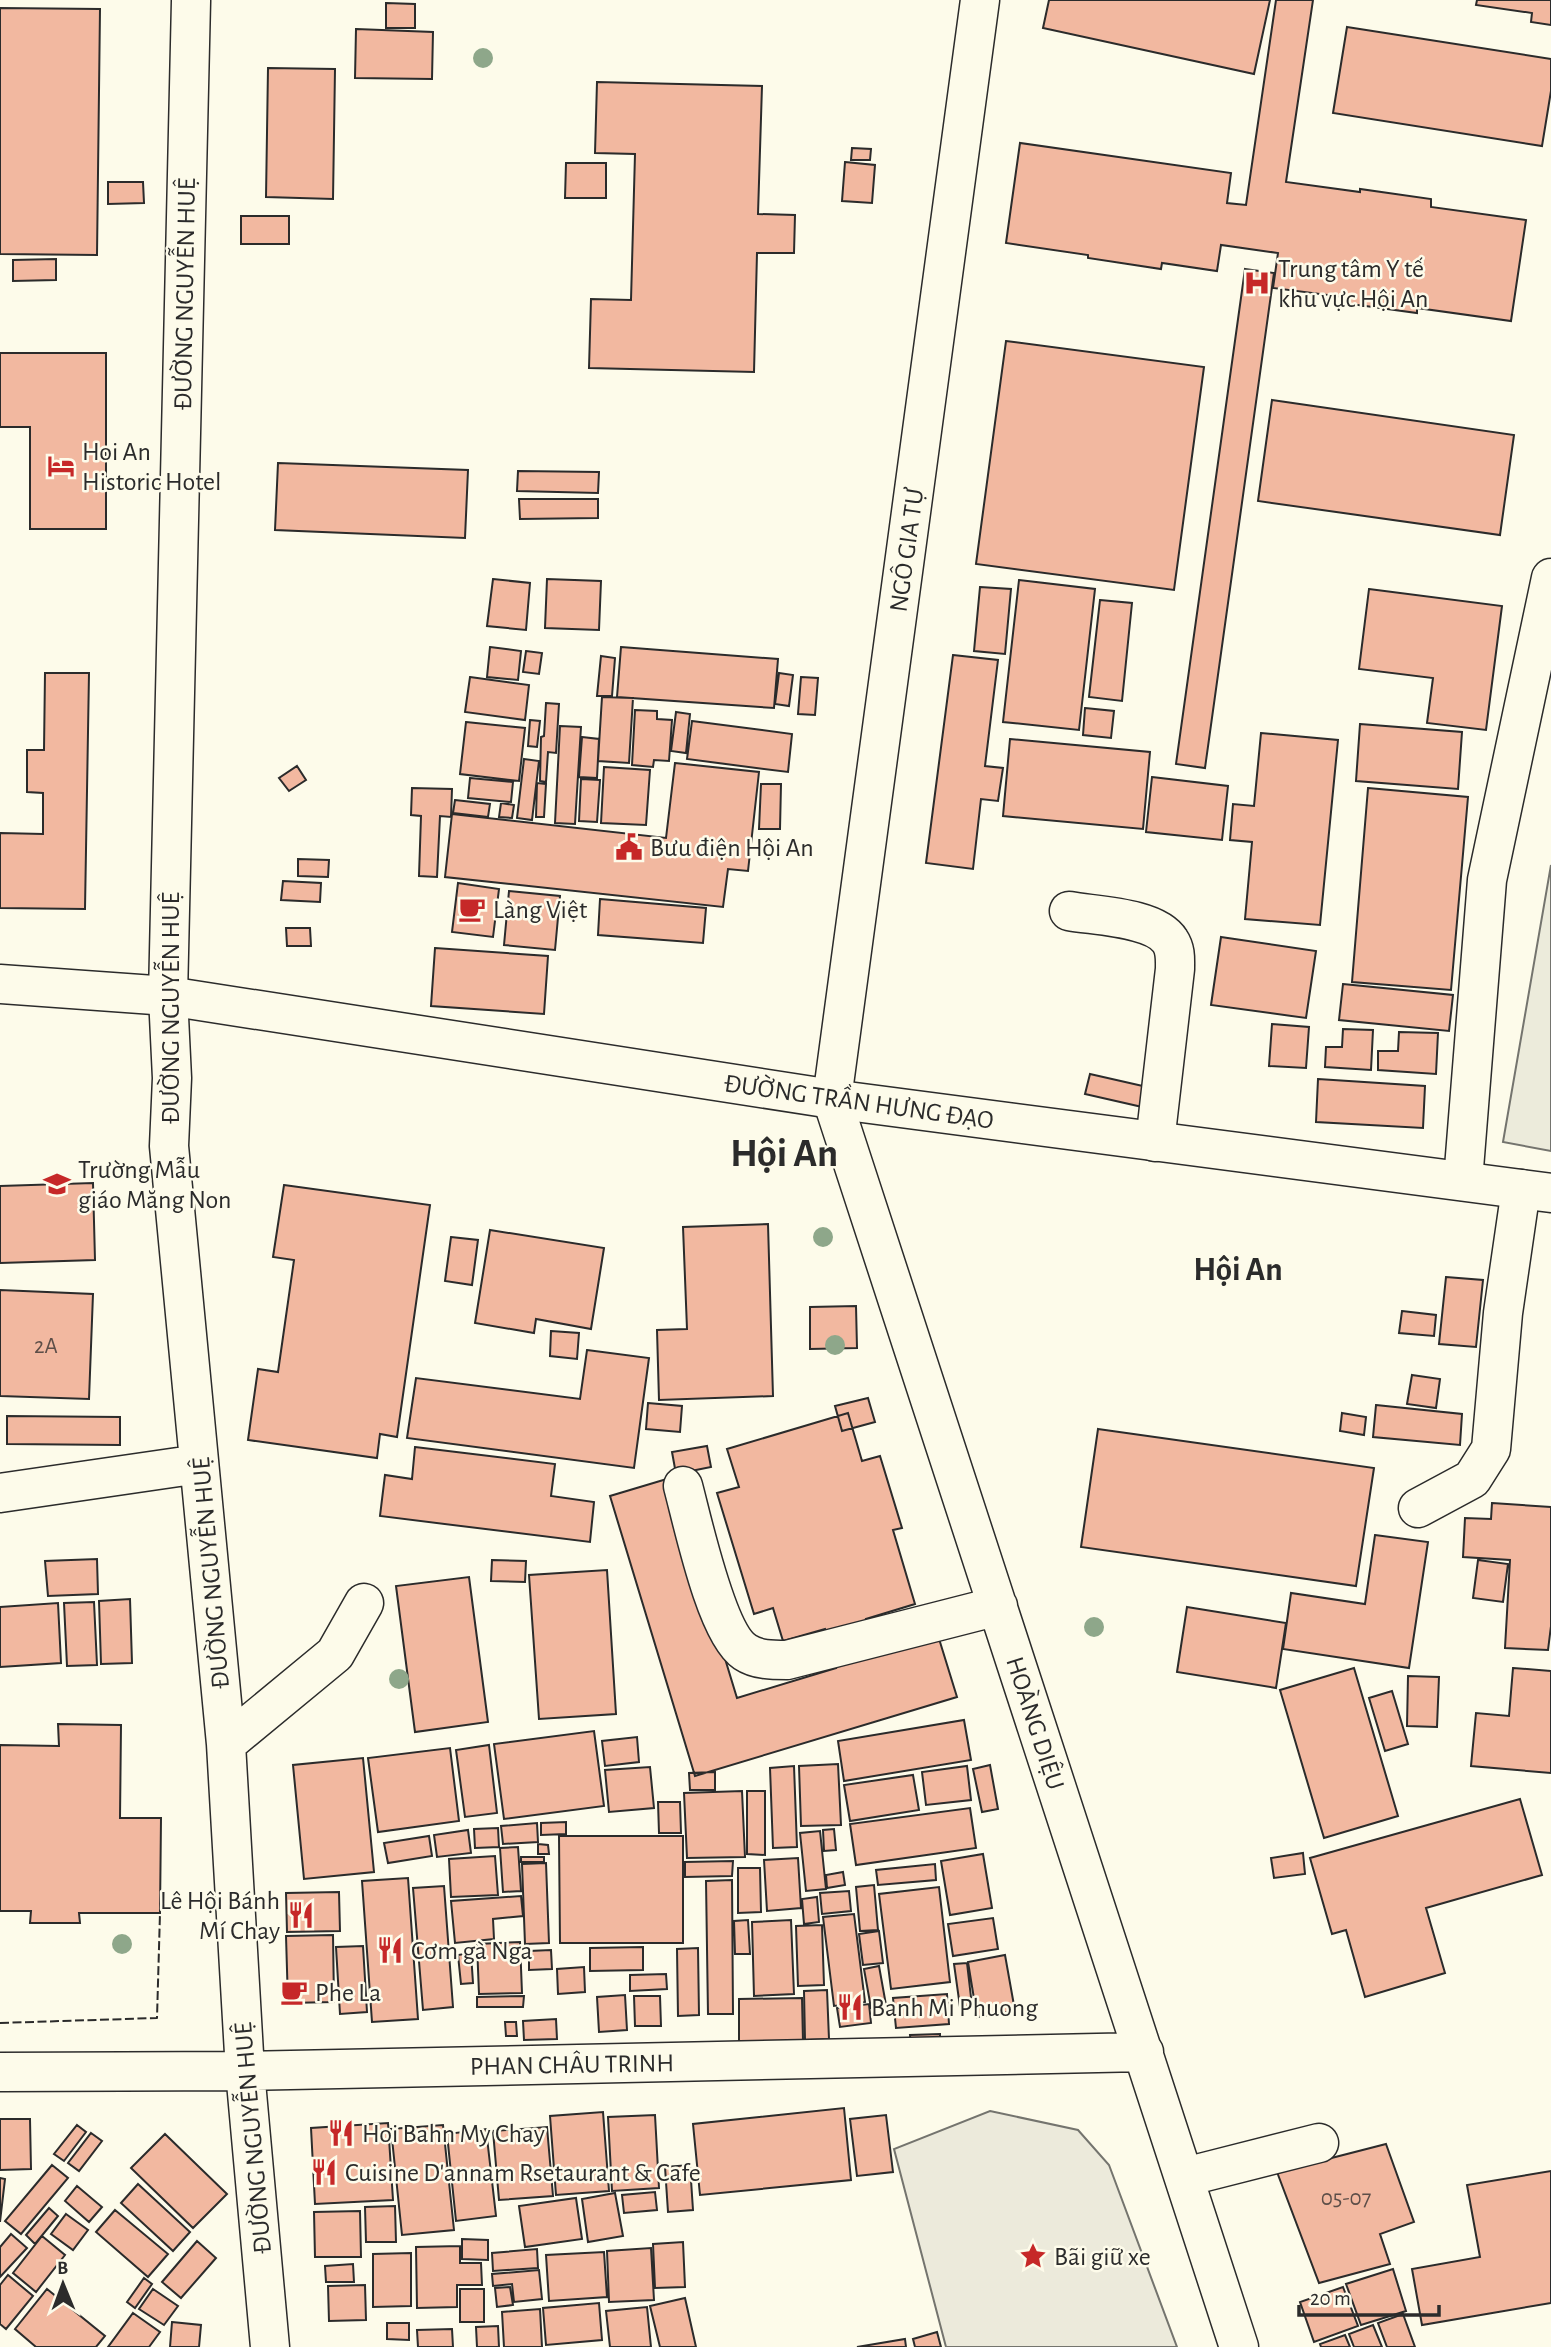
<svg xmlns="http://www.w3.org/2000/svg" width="1551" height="2347" font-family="'Alegreya Sans',sans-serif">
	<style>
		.green { fill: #ecebdb; stroke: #74746e; stroke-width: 2 }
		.parking { fill: #eceadb; stroke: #74746e; stroke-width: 2 }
		.building { fill: #f2b8a0; stroke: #2b2b2b; stroke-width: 2 }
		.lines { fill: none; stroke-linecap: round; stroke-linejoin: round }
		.minor-casing { stroke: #2b2b2b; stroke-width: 41 }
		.major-casing { stroke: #2b2b2b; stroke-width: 41 }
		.minor { stroke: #fdfbea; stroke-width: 38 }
		.major { stroke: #fdfbea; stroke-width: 38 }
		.fence { stroke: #2b2b2b; stroke-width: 2; stroke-dasharray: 9 3.5; stroke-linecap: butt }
		.tree { fill: #8ea78a }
		.labels { text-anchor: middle; stroke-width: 5; stroke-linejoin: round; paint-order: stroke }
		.number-label { font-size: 23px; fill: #5d4e48 }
		.poi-label { font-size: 26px; fill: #2b2b2b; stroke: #fdfbea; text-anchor: start }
		.street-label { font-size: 26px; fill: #2b2b2b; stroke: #fdfbea }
		.district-label { font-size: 33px; font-weight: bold; fill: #2b2b2b; stroke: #fdfbea }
		.town-label { font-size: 40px; font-weight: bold; fill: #2b2b2b; stroke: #fdfbea }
	</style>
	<rect width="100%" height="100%" fill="#fdfbea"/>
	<path class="green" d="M1551,865V1151L1503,1142Z"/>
	<path class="parking" d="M990,2111L1078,2130L1109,2165L1177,2347H946L894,2149Z"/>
	<path class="building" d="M1049,0H1270L1254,74L1043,28Z
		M1276,0H1313L1286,182L1360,192V189L1431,199V207L1526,220L1511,321L1417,308V313L1343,303L1344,297L1273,288L1278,253L1221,245L1217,271L1162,263L1161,269L1088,258V255L1006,243L1020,143L1231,173L1227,203L1246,205Z
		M1477,0H1551V25L1531,22L1532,13L1476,5Z
		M386,3L415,4V28H386Z
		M0,8L100,9L97,255L0,254Z
		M1347,27L1551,59V91L1542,146L1333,113Z
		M356,29L433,32L432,79L355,78Z
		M268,68L335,69L333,199L266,197Z
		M597,82L762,86L758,214L795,215L794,253H757L754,372L589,368L591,299L631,300L635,154L595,153Z
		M852,148L871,149L870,160H851Z
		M845,162L875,165L872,203L842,201Z
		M566,163H606V198H565Z
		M108,182H143L144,203L108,204Z
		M241,216H289V244H241Z
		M56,259V280L13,281V260Z
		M1245,269L1274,273L1205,768L1176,764Z
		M1006,341L1204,367L1174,590L976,564Z
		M0,353H106V529H30V427H0Z
		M1272,400L1514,435L1500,535L1258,501Z
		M278,463L468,470L465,538L275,530Z
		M518,471L599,472L598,493L517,491Z
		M519,499H598V518L520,519Z
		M493,579L530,583L526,630L487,626Z
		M547,579L601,581L599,630L545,628Z
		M1019,580L1095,589L1079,730L1003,722Z
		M980,587L1011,589L1005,654L974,651Z
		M1369,589L1502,606L1486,730L1427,723L1433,678L1359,669Z
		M1100,600L1132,603L1122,701L1089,697Z
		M490,647L521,651L518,680L487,677Z
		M621,647L778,659L774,708L617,697Z
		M526,651L542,653L539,674L523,672Z
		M953,655L998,660L985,766L1003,768L998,801L981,799L973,869L926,863Z
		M601,656L615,658L612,696H597Z
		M45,673H89L85,909L0,908V833L43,834V793L27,792V750H44Z
		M779,673L793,675L789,706L775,704Z
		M470,677L529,685L525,720L465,712Z
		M801,677L818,678L815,715L798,714Z
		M602,697L633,698L629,763L598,761Z
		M546,703L559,704L556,753L548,752L546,782L540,781L541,737L544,736Z
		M1085,708L1114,711L1111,738L1083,735Z
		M635,710L657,711V719L672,720L669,761L654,760L653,767L632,765Z
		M676,712L690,714L686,753L671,751Z
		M530,720L540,721L537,747L528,746Z
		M692,721L792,734L788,772L687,759Z
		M466,722L525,728L519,781L460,774Z
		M1360,724L1462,732L1458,789L1356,781Z
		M560,726L581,727L575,824L555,823Z
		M1261,733L1338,740L1320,925L1245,919L1252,842L1230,840L1233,804L1254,806Z
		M582,737L599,739L597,778L579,777Z
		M1010,739L1150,752L1143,829L1003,816Z
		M524,759L539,761L532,820L517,818Z
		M675,763L759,772L748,871L728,869L723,907L445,877L452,814L666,838Z
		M297,766L306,780L289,791L279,778Z
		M604,767L650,770L646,825L601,823Z
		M1152,777L1228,786L1222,840L1146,832Z
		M470,778L513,782L511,802L468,798Z
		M581,779L600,780L597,822L579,821Z
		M537,783L546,784L544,817H536Z
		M761,784H781L780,829H759Z
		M412,788L452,789L451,817L440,816L437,877L419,876L421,816L411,815Z
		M1368,788L1468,797L1451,990L1352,982Z
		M455,800L490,804L488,817L453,813Z
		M501,803L514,805L512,818L499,817Z
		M298,859L329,860L328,877L298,876Z
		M283,881L321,883L320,902L281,900Z
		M458,883L499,889L493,937L452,932Z
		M509,891L560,896L555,950L504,945Z
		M600,899L706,908L703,943L598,935Z
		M286,928H310L311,946H287Z
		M1221,937L1316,951L1306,1018L1211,1005Z
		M435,948L548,956L544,1014L431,1006Z
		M1343,984L1453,995L1449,1031L1339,1020Z
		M1272,1024L1309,1027L1306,1068L1269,1066Z
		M1343,1029L1373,1030L1371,1070L1325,1067L1326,1047H1342Z
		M1399,1032L1438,1033L1436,1074L1378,1070V1051H1398Z
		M1090,1074L1156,1089L1151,1109L1085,1094Z
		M1318,1079L1425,1086L1423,1128L1316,1122Z
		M93,1183L95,1260L0,1263V1186Z
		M284,1185L430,1205L397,1437L380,1434L377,1458L248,1440L258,1369L278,1372L294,1260L273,1257Z
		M768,1224L773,1396L659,1400L657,1330L687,1329L683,1227Z
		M490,1230L604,1248L591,1329L536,1319L534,1333L475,1323Z
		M451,1237L478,1240L472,1285L445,1281Z
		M1446,1277L1483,1280L1476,1347L1439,1344Z
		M0,1290L93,1294L89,1399L0,1396Z
		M856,1306L857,1348L810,1349V1307Z
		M1402,1311L1436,1315L1434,1336L1399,1333Z
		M551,1331L579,1333L577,1359L550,1356Z
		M587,1350L649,1358L634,1468L407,1438L416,1378L580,1399Z
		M1412,1375L1440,1379L1436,1408L1407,1404Z
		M868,1398L875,1422L842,1431L835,1406Z
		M648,1403L682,1406L680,1432L646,1429Z
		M1376,1405L1462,1414L1460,1445L1373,1437Z
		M848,1413L862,1461L880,1456L902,1528L893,1530L915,1604L866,1619L875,1648L936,1629L957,1697L695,1776L610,1496L670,1478L737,1698L836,1668L825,1629L783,1641L773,1608L754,1614L717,1493L739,1487L727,1449Z
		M1342,1413L1366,1417L1364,1435L1340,1431Z
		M7,1416L120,1417V1445L7,1444Z
		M1098,1429L1374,1468L1356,1586L1081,1547Z
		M707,1446L711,1467L676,1474L672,1452Z
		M415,1447L555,1464L551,1496L594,1502L590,1542L380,1516L385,1475L412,1479Z
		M1492,1503L1551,1507V1626L1548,1650L1505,1648L1510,1560L1463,1557L1465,1518L1491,1519Z
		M1375,1535L1428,1542L1409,1668L1283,1649L1291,1593L1365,1604Z
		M97,1559L98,1594L48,1596L45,1561Z
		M492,1560L526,1561L525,1582L491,1581Z
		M1478,1560L1508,1564L1503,1602L1473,1598Z
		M607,1570L616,1714L539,1719L529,1575Z
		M469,1577L488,1722L415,1732L396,1586Z
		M130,1599L132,1663L101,1664L99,1601Z
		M94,1602L97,1665L67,1666L64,1603Z
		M58,1603L61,1663L0,1667V1607Z
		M1187,1607L1286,1623L1276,1688L1177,1672Z
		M1354,1668L1398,1816L1324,1838L1280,1690Z
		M1513,1668L1551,1671V1773L1471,1766L1476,1713L1509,1716Z
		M1408,1676L1439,1677L1437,1727L1407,1726Z
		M1392,1691L1408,1744L1385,1751L1369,1698Z
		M964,1720L971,1760L844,1781L838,1741Z
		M58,1724L121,1725L120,1818H161L160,1913H79L80,1923H30L31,1911H0V1745L59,1746Z
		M594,1731L604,1806L504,1819L494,1744Z
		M637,1737L639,1762L605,1766L602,1741Z
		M489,1745L497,1813L465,1817L456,1750Z
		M450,1748L459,1821L378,1832L368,1758Z
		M363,1758L374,1872L304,1879L293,1765Z
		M838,1764L841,1825L801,1826L799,1766Z
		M990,1765L998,1809L982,1812L973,1769Z
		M794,1766L797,1847L773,1848L770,1768Z
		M967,1766L971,1800L926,1805L922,1772Z
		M650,1767L654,1808L609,1812L605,1770Z
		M715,1772V1790H690L689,1773Z
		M913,1775L919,1810L850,1821L844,1785Z
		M742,1791L745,1857L687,1858L684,1793Z
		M747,1791H765V1855L747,1854Z
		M1520,1799L1542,1875L1426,1908L1445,1973L1365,1997L1346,1930L1332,1934L1310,1858Z
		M658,1802H680L681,1833H659Z
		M970,1808L976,1848L856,1865L850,1824Z
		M566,1822V1834L541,1835V1823Z
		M537,1823L538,1842L503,1844L501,1826Z
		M498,1828L499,1847L475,1848L474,1829Z
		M834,1829L836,1850L824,1851L823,1830Z
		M468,1830L471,1853L437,1857L434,1835Z
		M820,1831L826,1889L806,1891L800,1833Z
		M429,1836L432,1856L388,1863L384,1843Z
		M559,1836H683V1943H560Z
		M538,1844L548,1845L549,1854H538Z
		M518,1847L521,1891L503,1892L500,1848Z
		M1303,1853L1305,1874L1274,1878L1271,1858Z
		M983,1854L992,1908L950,1915L941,1861Z
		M495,1856L498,1895L451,1897L449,1859Z
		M521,1857H544V1862H521Z
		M798,1858L801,1908L767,1911L764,1860Z
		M733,1861L732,1876L685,1877V1862Z
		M546,1863L549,1943L525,1944L522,1864Z
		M935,1864L936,1880L878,1885L876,1870Z
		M738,1868H760L761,1912L738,1913Z
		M843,1872L845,1885L827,1888L826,1875Z
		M408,1878L418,2019L372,2022L362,1881Z
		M732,1880L733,2014H708L706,1881Z
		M874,1885L878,1930L860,1931L856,1887Z
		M444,1886L453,2007L423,2010L413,1888Z
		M939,1887L950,1982L891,1989L879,1894Z
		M849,1891L851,1911L822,1914L820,1893Z
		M339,1892L340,1931L287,1932L286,1893Z
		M521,1896L523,1916L493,1919L494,1939L455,1943L451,1901Z
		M817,1897L819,1922L804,1924L802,1899Z
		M854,1914L865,2002L834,2006L823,1917Z
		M993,1918L998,1949L953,1956L948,1924Z
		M748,1920L750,1954H735L734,1921Z
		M791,1920L794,1994L754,1996L752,1922Z
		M822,1925L824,1985L798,1986L796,1926Z
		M879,1931L883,1963L863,1965L859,1934Z
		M333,1935L334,2002L288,2003L286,1936Z
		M520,1942L522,1993L479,1994L477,1944Z
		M363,1946L367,2012L340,2014L336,1947Z
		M643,1947V1970L590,1971V1948Z
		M698,1948L699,2015L678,2016L677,1949Z
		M551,1950L552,1969L529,1970V1951Z
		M471,1953L473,1983L461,1984L458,1955Z
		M1005,1955L1015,2011L977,2017L968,1962Z
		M967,1963L972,2006L960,2007L954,1964Z
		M879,1966L886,2005L871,2008L864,1969Z
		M584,1967L585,1992L558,1994L557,1969Z
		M666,1974L667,1989L630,1991V1975Z
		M827,1990L829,2039L805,2040L804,1991Z
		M947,1994L949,2024L896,2028L893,1998Z
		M625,1995L627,2030L599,2032L597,1997Z
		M524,1996L523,2007H477V1997Z
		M634,1996H660L661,2026H635Z
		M802,1998L803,2041H739V1999Z
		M869,2004L871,2023L840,2027L837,2008Z
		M556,2019L557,2039L524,2040L523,2021Z
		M505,2022H516L517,2036H506Z
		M940,2034V2046H911L910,2035Z
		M844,2108L851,2180L700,2195L693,2124Z
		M603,2112L609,2191L556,2195L550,2116Z
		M655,2115L659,2188L612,2191L608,2117Z
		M886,2115L893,2172L857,2176L850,2119Z
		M0,2119H30L31,2169L0,2170Z
		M388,2123L393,2200L315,2204L311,2128Z
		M77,2125L86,2132L64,2161L54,2154Z
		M443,2125L454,2230L402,2235L391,2129Z
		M547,2127L553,2196L499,2200L493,2131Z
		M486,2129L496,2216L456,2221L447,2134Z
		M91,2133L102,2141L79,2171L68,2163Z
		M165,2134L227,2194L193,2228L131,2168Z
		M1386,2144L1414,2222L1380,2234L1390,2264L1319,2283L1277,2172Z
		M52,2165L68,2178L21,2234L5,2221Z
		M690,2165L693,2210L668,2212L665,2167Z
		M1551,2171V2303L1422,2325L1412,2269L1480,2257L1467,2185Z
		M0,2178L5,2179L0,2222Z
		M138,2184L190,2232L173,2251L121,2203Z
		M77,2186L102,2207L89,2222L65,2201Z
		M655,2192L657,2210L624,2213L622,2195Z
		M615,2193L623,2236L588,2242L582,2199Z
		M576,2198L582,2239L525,2247L519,2206Z
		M395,2206L396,2242H366L365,2207Z
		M49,2208L58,2216L35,2244L26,2235Z
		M115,2210L168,2254L148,2277L96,2232Z
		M360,2211L361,2257H315L314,2212Z
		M66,2214L88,2230L73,2250L51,2234Z
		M11,2234L27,2248L0,2277V2247Z
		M42,2236L65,2255L36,2292L13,2273Z
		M462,2239L488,2240V2260L462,2259Z
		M197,2241L216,2258L181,2298L162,2282Z
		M683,2242L685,2287L655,2288L653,2244Z
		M460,2246V2263H481L482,2285H457V2307L417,2308L416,2247Z
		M651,2248L654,2300L609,2302L607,2251Z
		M537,2249L538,2268L493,2271L492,2253Z
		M604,2252L607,2297L549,2301L546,2255Z
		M411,2253V2306L373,2307V2254Z
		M353,2264L354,2282H326L325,2266Z
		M1393,2269L1406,2311L1361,2325L1346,2284Z
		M539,2270L542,2299L514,2302L512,2284L493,2286L492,2274Z
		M8,2275L33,2296L6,2329L0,2324V2285Z
		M144,2278L152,2284L135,2308L127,2302Z
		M365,2285L366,2320L329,2321L328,2286Z
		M510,2287L513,2305L497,2307L495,2288Z
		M1343,2287L1358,2326L1314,2342L1300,2302Z
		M47,2289L105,2336L96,2347H36L15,2329Z
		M153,2289L178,2306L164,2325L139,2309Z
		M460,2289H484V2322H460Z
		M685,2298L696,2347H660L650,2306Z
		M599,2303L602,2340L546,2345L543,2308Z
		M647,2307L651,2347H610L606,2311Z
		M540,2309L542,2347H504L502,2312Z
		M133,2313L160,2332L149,2347H108Z
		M1403,2314L1415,2347H1387L1378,2323Z
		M172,2322L201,2325L199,2347H170Z
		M387,2323H409V2340L387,2339Z
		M1373,2325L1382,2347H1354L1349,2334Z
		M498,2326L499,2347H477L476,2327Z
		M452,2329L453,2347H418L417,2330Z
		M937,2332L941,2347H915L913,2339Z
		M1345,2335L1350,2347H1321L1320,2344Z
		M905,2339L906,2347H857Z"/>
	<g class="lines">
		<defs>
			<path id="minor" d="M980,0L832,1099L1239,2347
				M191,1L168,996L172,1078L169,1146L226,1744L245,2071L270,2347
				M1069,911C1096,916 1155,917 1170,941C1176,950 1175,959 1175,969L1155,1142
				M1463,1181L1487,880L1551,578
				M683,1486C693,1523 716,1633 745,1652C757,1660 772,1660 787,1660L998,1606
				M0,1493L199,1464
				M1418,1508L1472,1479L1491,1449L1503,1313L1521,1189
				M226,1744L335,1654L364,1603
				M0,2072L245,2071L1144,2052
				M1185,2177L1319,2143"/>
			<path id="major" d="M0,984L168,996L832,1099L1551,1193"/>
		</defs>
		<use href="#minor" class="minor-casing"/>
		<use href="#major" class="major-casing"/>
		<use href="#minor" class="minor"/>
		<use href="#major" class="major"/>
		<path class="fence" d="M0,2023L157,2018L160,1913"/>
	</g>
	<g class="tree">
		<circle cx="483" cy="58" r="10"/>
		<circle cx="823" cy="1237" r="10"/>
		<circle cx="835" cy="1345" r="10"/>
		<circle cx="1094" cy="1627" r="10"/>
		<circle cx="399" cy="1679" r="10"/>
		<circle cx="122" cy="1944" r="10"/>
	</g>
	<defs>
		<symbol id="hospital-bare" viewBox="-9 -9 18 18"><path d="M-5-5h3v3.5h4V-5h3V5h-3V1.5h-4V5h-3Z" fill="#c62828" stroke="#fdfbea" stroke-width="2.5" paint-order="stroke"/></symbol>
		<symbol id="hotel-bare" viewBox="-9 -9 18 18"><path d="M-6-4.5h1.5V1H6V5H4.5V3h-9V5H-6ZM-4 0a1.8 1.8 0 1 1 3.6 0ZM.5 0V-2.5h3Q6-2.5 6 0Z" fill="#c62828" stroke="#fdfbea" stroke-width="2.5" paint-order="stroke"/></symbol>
		<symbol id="civic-bare" viewBox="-9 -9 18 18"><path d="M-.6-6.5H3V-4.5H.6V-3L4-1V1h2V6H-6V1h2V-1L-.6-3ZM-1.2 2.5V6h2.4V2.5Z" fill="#c62828" stroke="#fdfbea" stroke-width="2.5" paint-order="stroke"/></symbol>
		<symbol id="cafe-bare" viewBox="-9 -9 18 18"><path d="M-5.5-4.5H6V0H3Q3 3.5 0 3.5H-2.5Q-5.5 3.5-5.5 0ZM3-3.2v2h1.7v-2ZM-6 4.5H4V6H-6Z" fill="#c62828" stroke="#fdfbea" stroke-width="2.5" paint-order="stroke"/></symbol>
		<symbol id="school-bare" viewBox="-9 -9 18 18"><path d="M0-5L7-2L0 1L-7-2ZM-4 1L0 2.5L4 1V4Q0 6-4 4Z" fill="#c62828" stroke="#fdfbea" stroke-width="2.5" paint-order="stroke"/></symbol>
		<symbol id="restaurant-bare" viewBox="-9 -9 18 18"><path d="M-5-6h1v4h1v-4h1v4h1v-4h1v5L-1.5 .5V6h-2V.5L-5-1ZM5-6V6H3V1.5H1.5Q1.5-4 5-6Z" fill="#c62828" stroke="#fdfbea" stroke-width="2.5" paint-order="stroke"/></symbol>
		<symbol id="sight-bare" viewBox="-9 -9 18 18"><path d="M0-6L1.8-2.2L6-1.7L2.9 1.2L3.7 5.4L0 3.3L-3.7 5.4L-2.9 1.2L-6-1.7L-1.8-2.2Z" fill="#c62828" stroke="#fdfbea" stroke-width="2.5" paint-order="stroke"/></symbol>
	</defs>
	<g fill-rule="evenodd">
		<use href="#hospital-bare" x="1238" y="264" width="38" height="38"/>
		<use href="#hotel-bare" x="42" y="447" width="38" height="38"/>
		<use href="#civic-bare" x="610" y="828" width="38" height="38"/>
		<use href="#cafe-bare" x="453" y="890" width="38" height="38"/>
		<use href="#school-bare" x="38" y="1165" width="38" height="38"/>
		<use href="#restaurant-bare" x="282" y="1896" width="38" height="38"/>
		<use href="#restaurant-bare" x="371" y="1931" width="38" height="38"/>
		<use href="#cafe-bare" x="275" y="1973" width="38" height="38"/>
		<use href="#restaurant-bare" x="831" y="1988" width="38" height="38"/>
		<use href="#restaurant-bare" x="322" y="2114" width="38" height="38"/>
		<use href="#restaurant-bare" x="305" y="2153" width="38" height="38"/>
		<use href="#sight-bare" x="1014" y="2237" width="38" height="38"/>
	</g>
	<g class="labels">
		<g class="number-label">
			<text x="46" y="1353">2A</text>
			<text x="1346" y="2205">05-07</text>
		</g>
		<g class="poi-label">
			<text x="1278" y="277">Trung tâm Y tế<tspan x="1278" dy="30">khu vực Hội An</tspan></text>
			<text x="82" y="460">Hoi An<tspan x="82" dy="30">Historic Hotel</tspan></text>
			<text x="650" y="856">Bưu điện Hội An</text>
			<text x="493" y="918">Làng Việt</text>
			<text x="78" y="1178">Trường Mẫu<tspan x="78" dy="30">giáo Măng Non</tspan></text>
			<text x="280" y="1909" text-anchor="end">Lê Hội Bánh<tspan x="280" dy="30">Mí Chay</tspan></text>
			<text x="411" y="1959">Cơm gà Nga</text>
			<text x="315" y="2001">Phe La</text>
			<text x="871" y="2016">Banh Mi Phuong</text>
			<text x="362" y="2142">Hoi Bahn My Chay</text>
			<text x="345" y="2181">Cuisine D'annam Rsetaurant &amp; Cafe</text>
			<text x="1054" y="2265">Bãi giữ xe</text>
		</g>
		<g class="street-label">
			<text transform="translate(184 294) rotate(-89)" y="9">ĐƯỜNG NGUYỄN HUỆ</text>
			<text transform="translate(906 550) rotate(-82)" y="9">NGÔ GIA TỰ</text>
			<text transform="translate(170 1008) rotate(-90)" y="9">ĐƯỜNG NGUYỄN HUỆ</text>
			<text transform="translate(859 1101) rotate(8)" y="9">ĐƯỜNG TRẦN HƯNG ĐẠO</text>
			<text transform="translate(210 1573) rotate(-95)" y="9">ĐƯỜNG NGUYỄN HUỆ</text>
			<text transform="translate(1036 1723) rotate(72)" y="9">HOÀNG DIỆU</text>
			<text transform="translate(572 2064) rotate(-1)" y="9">PHAN CHÂU TRINH</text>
			<text transform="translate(252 2138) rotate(-95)" y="9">ĐƯỜNG NGUYỄN HUỆ</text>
		</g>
		<g class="district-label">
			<text x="1238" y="1280">Hội An</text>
		</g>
		<g class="town-label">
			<text x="784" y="1166">Hội An</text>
		</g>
	</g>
	<g transform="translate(63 2284) rotate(359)" stroke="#fdfbea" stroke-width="5" paint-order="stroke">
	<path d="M0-5L12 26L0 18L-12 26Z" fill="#2b2b2b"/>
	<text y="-10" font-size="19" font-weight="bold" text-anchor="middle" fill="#2b2b2b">B</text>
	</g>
	<path d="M1299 2305v10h140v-10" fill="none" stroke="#2b2b2b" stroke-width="3.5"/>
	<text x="1310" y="2305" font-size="21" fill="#2b2b2b" stroke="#fdfbea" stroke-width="5" paint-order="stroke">20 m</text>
</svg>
